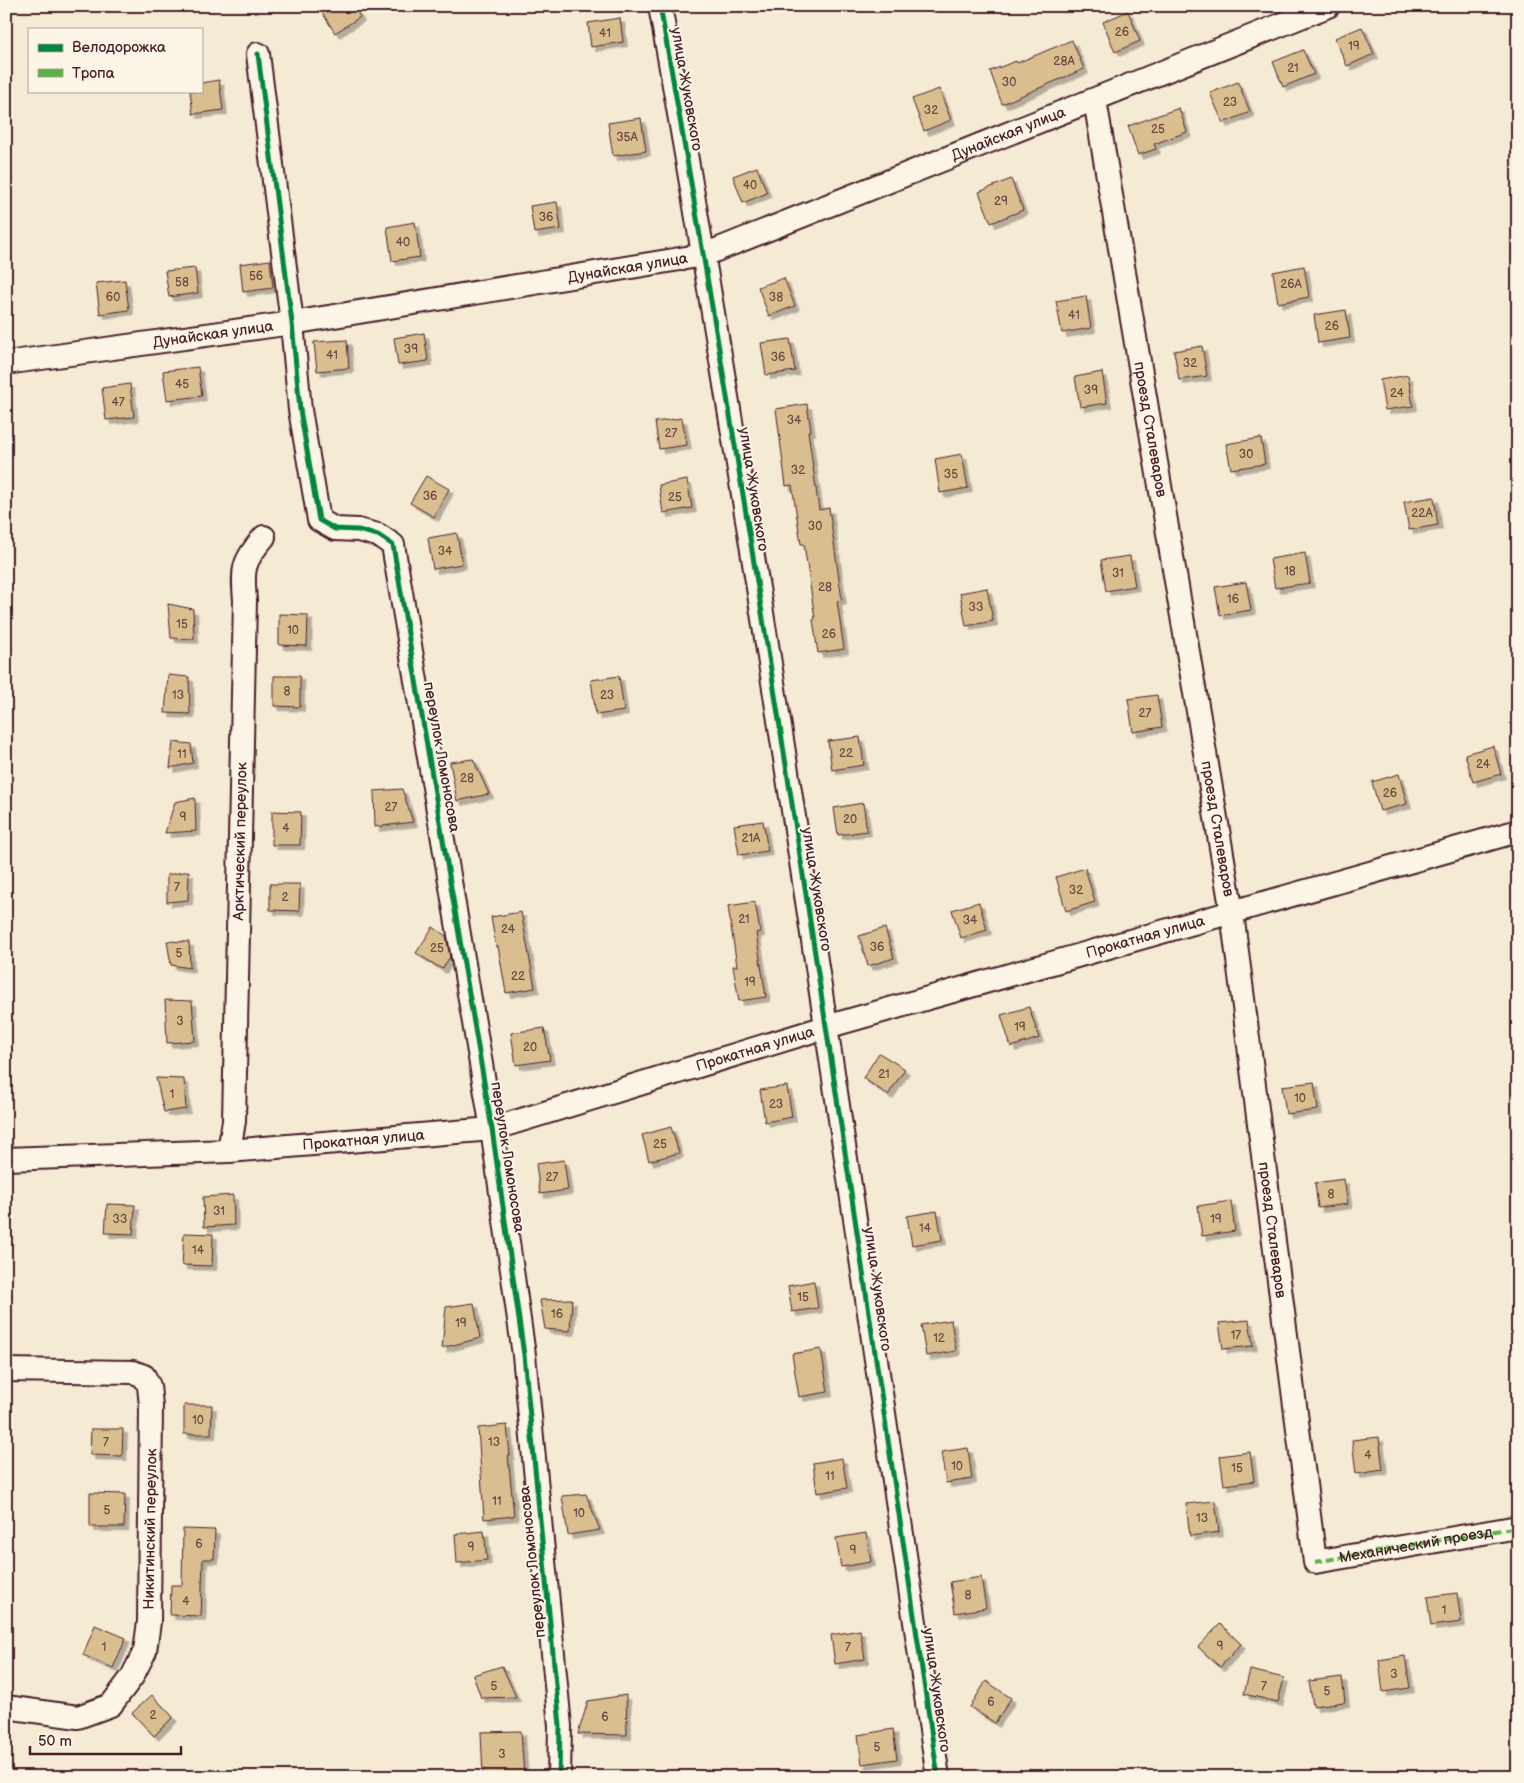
<svg xmlns="http://www.w3.org/2000/svg" width="1524" height="1783" font-family="'Balsamiq Sans',sans-serif">
	<style>
		.building { fill: #d9bf8f; stroke: #4a1f2b; filter: url(#shadow) }
		.lines { fill: none; stroke-linecap: round; stroke-linejoin: round }
		.street-casing { stroke: #4a1f2b; stroke-width: 26 }
		.street { stroke: #fcf5e5; stroke-width: 22 }
		.quiet { stroke: #57b146; stroke-width: 4; stroke-dasharray: 8 4; stroke-linecap: butt }
		.cycleway-casing { stroke: #fcf5e5; stroke-width: 8 }
		.cycleway { stroke: #00873e; stroke-width: 5 }
		.labels { text-anchor: middle; stroke-width: 4; stroke-linejoin: round; paint-order: stroke }
		.number-label { font-size: 12px; fill: #6e4744 }
		.street-label { font-size: 15px; fill: #4a1f2b; stroke: #fcf5e5 }
	</style>
	<defs>
		<filter id="shadow"><feDropShadow dx="4.5" dy="4.5" stdDeviation="0" flood-color="#0004"/></filter>
	</defs>
	<rect width="100%" height="100%" fill="#f5ead4"/>
	<filter id="ink" filterUnits="userSpaceOnUse"><feTurbulence type="fractalNoise" baseFrequency=".02" numOctaves="2"/><feDisplacementMap in="SourceGraphic" scale="10" xChannelSelector="R" yChannelSelector="G"/><feConvolveMatrix kernelMatrix="1 2 1 2 8 2 1 2 1" color-interpolation-filters="sRGB"/></filter>
	<g filter="url(#ink)">
		<path class="building" d="M318,6H353L360,17L335,33Z
			M1128,11L1140,41L1115,52L1103,22Z
			M620,18L623,42L591,47L588,23Z
			M1362,27L1374,54L1347,66L1335,38Z
			M1072,40L1084,69L1002,104L990,71L1016,61L1017,63Z
			M1303,50L1314,74L1283,87L1273,62Z
			M219,80L223,110L193,114L190,91H201V83Z
			M1238,82L1250,112L1223,123L1210,93Z
			M939,89L951,120L924,131L912,99Z
			M1179,108L1187,132L1154,144L1156,149L1138,155L1128,126Z
			M641,118L646,151L613,156L608,123Z
			M757,167L767,193L743,203L733,176Z
			M1011,179L1023,210L991,223L979,192Z
			M557,202L561,229L534,233L530,206Z
			M415,222L420,257L392,261L387,227Z
			M270,260L273,288L243,292L240,264Z
			M1304,266L1309,297L1278,303L1273,272Z
			M195,268L198,293L169,297L165,271Z
			M784,278L795,306L769,316L758,287Z
			M125,280L129,310L100,314L96,283Z
			M1086,296L1091,328L1062,333L1056,301Z
			M1346,310L1350,338L1318,343L1314,315Z
			M424,333L428,361L398,365L394,338Z
			M790,339L795,371L766,375L761,343Z
			M347,340L349,368L317,371L314,342Z
			M1202,346L1207,376L1179,380L1174,351Z
			M198,367L202,396L167,400L163,371Z
			M1102,372L1107,403L1080,407L1075,377Z
			M1408,375L1413,406L1385,410L1380,380Z
			M130,384L134,417L106,420L102,388Z
			M807,404L811,431H808L819,510L829,508L842,600L837,601L844,649L818,653L813,620L815,619L804,544H801L792,485L786,486L776,409Z
			M682,418L687,445L659,449L655,422Z
			M1261,438L1265,464L1231,469L1226,444Z
			M962,454L968,488L940,493L935,459Z
			M426,476L449,489L434,517L410,503Z
			M687,480L692,508L663,513L659,485Z
			M1434,497L1438,525L1409,530L1404,502Z
			M457,533L462,564L433,569L428,538Z
			M1305,553L1310,583L1275,588L1270,559Z
			M1130,556L1135,586L1106,591L1101,560Z
			M1246,582L1251,610L1220,615L1215,587Z
			M987,588L993,621L966,626L960,593Z
			M168,604L193,609L194,639L171,638Z
			M279,614L308,615L307,646L279,645Z
			M168,675L189,677L190,714L165,713Z
			M274,676H300V707L274,706Z
			M619,676L624,711L596,715L591,680Z
			M1157,695L1162,727L1133,732L1128,699Z
			M860,737L864,765L832,770L828,741Z
			M173,742L191,744L193,763L170,768Z
			M1493,746L1501,774L1473,782L1465,754Z
			M473,759L489,794L457,801L450,762Z
			M1399,774L1407,804L1380,811L1372,782Z
			M402,789L413,822L375,827L374,791Z
			M195,798L196,831L165,833L175,802Z
			M863,803L867,831L838,835L834,808Z
			M272,811L301,812L300,845H272Z
			M763,821L768,851L739,855L734,825Z
			M1085,868L1095,902L1066,911L1056,877Z
			M189,871L188,900L167,902V875Z
			M270,884H300L299,911L270,910Z
			M755,902L760,932L756,933L766,997L739,1001L733,966H737L728,906Z
			M979,902L987,930L961,938L952,910Z
			M521,912L535,988L506,993L498,946L496,947L491,917Z
			M433,927L446,936L450,957L442,969L416,953Z
			M885,928L894,958L868,966L859,936Z
			M167,941L189,942L190,968L171,965Z
			M165,1000L192,1001L195,1041L167,1043Z
			M1029,1007L1039,1038L1011,1047L1001,1015Z
			M544,1028L550,1060L516,1065L511,1033Z
			M879,1053L905,1069L888,1095L863,1078Z
			M156,1078L184,1079L186,1109L164,1112Z
			M1314,1082L1318,1110L1286,1114L1282,1086Z
			M787,1086L792,1117L765,1122L760,1090Z
			M671,1127L679,1153L649,1161L642,1135Z
			M564,1160L568,1190L540,1194L536,1164Z
			M1344,1179L1348,1204L1318,1208L1315,1183Z
			M233,1195L234,1225L204,1227L203,1197Z
			M1231,1201L1235,1231L1202,1236L1198,1206Z
			M107,1204L135,1205L133,1234L105,1233Z
			M937,1211L942,1240L912,1245L907,1216Z
			M184,1233L213,1234L212,1266L182,1265Z
			M814,1281L818,1308L792,1312L788,1286Z
			M572,1299L570,1331L545,1329L540,1300Z
			M474,1303L480,1338L442,1348L446,1307Z
			M951,1320L956,1351L926,1356L921,1325Z
			M1249,1320L1253,1346L1223,1349L1219,1323Z
			M821,1349L828,1392L799,1397L792,1354Z
			M184,1405H212L211,1434H184Z
			M507,1425L510,1455H508L514,1516L484,1519L478,1428Z
			M91,1429H123L122,1456L90,1455Z
			M1379,1437L1383,1470L1356,1474L1352,1440Z
			M968,1448L972,1479L946,1483L941,1452Z
			M1250,1452L1254,1481L1224,1485L1220,1456Z
			M842,1458L847,1488L817,1493L813,1463Z
			M90,1493L125,1494L124,1527H90Z
			M586,1494L600,1530L568,1535L562,1496Z
			M1215,1501L1219,1532L1190,1536L1186,1504Z
			M183,1529L215,1530L214,1559H203L201,1616L170,1615L171,1585H182Z
			M484,1531L487,1560L457,1563L455,1534Z
			M866,1533L871,1562L841,1567L836,1538Z
			M981,1577L986,1608L955,1613L950,1582Z
			M1457,1593L1461,1622L1431,1626L1427,1597Z
			M1220,1624L1241,1644L1220,1667L1198,1647Z
			M95,1625L126,1638L113,1668L83,1655Z
			M860,1630L865,1659L835,1664L831,1635Z
			M1405,1656L1410,1688L1383,1692L1379,1660Z
			M502,1666L516,1697L481,1698L473,1675Z
			M1250,1670L1284,1678L1278,1702L1244,1694Z
			M1342,1677L1345,1702L1313,1706L1309,1681Z
			M986,1681L1011,1698L995,1723L970,1707Z
			M152,1695L173,1717L154,1736L132,1713Z
			M626,1695L627,1735L578,1734L588,1701Z
			M893,1729L897,1759L862,1764L858,1735Z
			M521,1731L524,1776L483,1777L481,1732Z"/>
		<g class="lines">
			<defs>
				<g id="street">
					<path d="M660,6C765,594 850,1186 938,1777"/>
					<path d="M258,54L292,323L300,410L319,520L335,529L358,530L378,535L393,545L492,1129L524,1355L560,1726L559,1777"/>
					<path id="s1" d="M1095,100L1232,913L1315,1562L1518,1527"/>
					<path id="s2" d="M6,363L292,323L704,255L1328,6"/>
					<path id="s3" d="M229,1151L234,1121L245,600C242,569 243,561 264,537"/>
					<path id="s4" d="M6,1159L229,1151L492,1129L826,1027L1518,831"/>
					<path d="M6,1370L133,1372L144,1376L149,1386L151,1406L149,1622L145,1651L132,1677L111,1705L78,1717L6,1707"/>
				</g>
			</defs>
			<use href="#street" class="street-casing"/>
			<use href="#street" class="street"/>
			<path class="quiet" d="M1315,1562L1518,1527"/>
			<defs>
				<path id="cycleway" d="M660,6C765,594 850,1186 938,1777
					M258,54L292,323L300,410L319,520L335,529L358,530L378,535L393,545L492,1129L524,1355L560,1726L559,1777"/>
			</defs>
			<use href="#cycleway" class="cycleway-casing"/>
			<use href="#cycleway" class="cycleway"/>
		</g>
	</g>
	<g class="labels">
		<g class="number-label">
			<text x="1122" y="36">26</text>
			<text x="605" y="37">41</text>
			<text x="1354" y="50">19</text>
			<text x="1064" y="65">28А</text>
			<text x="1293" y="72">21</text>
			<text x="1009" y="86">30</text>
			<text x="1230" y="106">23</text>
			<text x="931" y="114">32</text>
			<text x="1158" y="133">25</text>
			<text x="627" y="141">35А</text>
			<text x="750" y="189">40</text>
			<text x="1001" y="205">29</text>
			<text x="546" y="221">36</text>
			<text x="403" y="246">40</text>
			<text x="256" y="280">56</text>
			<text x="182" y="286">58</text>
			<text x="1291" y="288">26А</text>
			<text x="113" y="301">60</text>
			<text x="776" y="301">38</text>
			<text x="1074" y="319">41</text>
			<text x="1332" y="330">26</text>
			<text x="411" y="353">39</text>
			<text x="332" y="359">41</text>
			<text x="778" y="361">36</text>
			<text x="1190" y="367">32</text>
			<text x="182" y="388">45</text>
			<text x="1091" y="394">39</text>
			<text x="1397" y="397">24</text>
			<text x="118" y="406">47</text>
			<text x="794" y="424">34</text>
			<text x="671" y="437">27</text>
			<text x="1246" y="458">30</text>
			<text x="798" y="474">32</text>
			<text x="951" y="478">35</text>
			<text x="430" y="500">36</text>
			<text x="675" y="501">25</text>
			<text x="1422" y="517">22А</text>
			<text x="815" y="530">30</text>
			<text x="445" y="555">34</text>
			<text x="1290" y="575">18</text>
			<text x="1118" y="577">31</text>
			<text x="825" y="591">28</text>
			<text x="1233" y="603">16</text>
			<text x="976" y="611">33</text>
			<text x="182" y="628">15</text>
			<text x="293" y="634">10</text>
			<text x="829" y="638">26</text>
			<text x="287" y="695">8</text>
			<text x="178" y="699">13</text>
			<text x="607" y="699">23</text>
			<text x="1145" y="717">27</text>
			<text x="846" y="757">22</text>
			<text x="182" y="758">11</text>
			<text x="1483" y="768">24</text>
			<text x="467" y="782">28</text>
			<text x="1390" y="797">26</text>
			<text x="391" y="811">27</text>
			<text x="183" y="821">9</text>
			<text x="850" y="823">20</text>
			<text x="286" y="832">4</text>
			<text x="751" y="842">21А</text>
			<text x="177" y="891">7</text>
			<text x="1076" y="894">32</text>
			<text x="285" y="901">2</text>
			<text x="744" y="923">21</text>
			<text x="970" y="924">34</text>
			<text x="508" y="933">24</text>
			<text x="877" y="951">36</text>
			<text x="437" y="952">25</text>
			<text x="179" y="957">5</text>
			<text x="518" y="980">22</text>
			<text x="750" y="986">19</text>
			<text x="180" y="1025">3</text>
			<text x="1020" y="1031">19</text>
			<text x="530" y="1051">20</text>
			<text x="884" y="1078">21</text>
			<text x="172" y="1098">1</text>
			<text x="1300" y="1102">10</text>
			<text x="776" y="1108">23</text>
			<text x="660" y="1148">25</text>
			<text x="552" y="1181">27</text>
			<text x="1331" y="1198">8</text>
			<text x="219" y="1215">31</text>
			<text x="120" y="1223">33</text>
			<text x="1216" y="1223">19</text>
			<text x="925" y="1232">14</text>
			<text x="198" y="1254">14</text>
			<text x="803" y="1301">15</text>
			<text x="557" y="1318">16</text>
			<text x="461" y="1327">19</text>
			<text x="1236" y="1339">17</text>
			<text x="939" y="1342">12</text>
			<text x="198" y="1424">10</text>
			<text x="106" y="1446">7</text>
			<text x="494" y="1446">13</text>
			<text x="1368" y="1459">4</text>
			<text x="957" y="1470">10</text>
			<text x="1237" y="1472">15</text>
			<text x="830" y="1480">11</text>
			<text x="497" y="1505">11</text>
			<text x="107" y="1514">5</text>
			<text x="579" y="1517">10</text>
			<text x="1202" y="1522">13</text>
			<text x="199" y="1548">6</text>
			<text x="471" y="1551">9</text>
			<text x="853" y="1554">9</text>
			<text x="968" y="1599">8</text>
			<text x="186" y="1605">4</text>
			<text x="1444" y="1614">1</text>
			<text x="1220" y="1650">9</text>
			<text x="104" y="1651">1</text>
			<text x="848" y="1651">7</text>
			<text x="1394" y="1678">3</text>
			<text x="494" y="1690">5</text>
			<text x="1264" y="1690">7</text>
			<text x="1327" y="1695">5</text>
			<text x="991" y="1706">6</text>
			<text x="153" y="1719">2</text>
			<text x="605" y="1721">6</text>
			<text x="877" y="1751">5</text>
			<text x="502" y="1758">3</text>
		</g>
		<g class="street-label">
			<text transform="translate(687 89) rotate(80)" y="5">улица Жуковского</text>
			<text dy="5" stroke="none"><textPath href="#s2" startOffset="1034">Дунайская улица</textPath></text>
			<text dy="5" stroke="none"><textPath href="#s2" startOffset="629">Дунайская улица</textPath></text>
			<text dy="5" stroke="none"><textPath href="#s2" startOffset="209">Дунайская улица</textPath></text>
			<text dy="5" stroke="none"><textPath href="#s1" startOffset="334">проезд Сталеваров</textPath></text>
			<text transform="translate(754 489) rotate(81)" y="5">улица Жуковского</text>
			<text transform="translate(442 757) rotate(80)" y="5">переулок Ломоносова</text>
			<text dy="5" stroke="none"><textPath href="#s1" startOffset="739">проезд Сталеваров</textPath></text>
			<text dy="5" stroke="none"><textPath href="#s3" startOffset="310">Арктический переулок</textPath></text>
			<text transform="translate(817 889) rotate(81)" y="5">улица Жуковского</text>
			<text dy="5" stroke="none"><textPath href="#s4" startOffset="1168">Прокатная улица</textPath></text>
			<text dy="5" stroke="none"><textPath href="#s4" startOffset="762">Прокатная улица</textPath></text>
			<text dy="5" stroke="none"><textPath href="#s4" startOffset="358">Прокатная улица</textPath></text>
			<text transform="translate(508 1157) rotate(81)" y="5">переулок Ломоносова</text>
			<text dy="5" stroke="none"><textPath href="#s1" startOffset="1144">проезд Сталеваров</textPath></text>
			<text transform="translate(878 1289) rotate(82)" y="5">улица Жуковского</text>
			<text transform="translate(150 1529) rotate(-89)" y="5">Никитинский переулок</text>
			<text dy="5" stroke="none"><textPath href="#s1" startOffset="1581">Механический проезд</textPath></text>
			<text transform="translate(532 1562) rotate(-96)" y="5">переулок Ломоносова</text>
			<text transform="translate(937 1690) rotate(82)" y="5">улица Жуковского</text>
		</g>
	</g>
	<rect width="1524" height="1783" fill="none" stroke="#fcf5e5" stroke-width="25"/>
	<rect x="12" y="12" width="1499" height="1758" fill="none" stroke="#4a1f2b" stroke-width="2" filter="url(#ink)"/>
	<rect x="28" y="28" width="175" height="65" fill="#fcf5e5" stroke="#b59f9b"/>
	<rect x="38" y="44" width="25" height="8" fill="#00873e" stroke="#b59f9b"/>
	<text x="72" y="52" font-size="15" fill="#4a1f2b">Велодорожка</text>
	<rect x="38" y="69" width="25" height="8" fill="#57b146" stroke="#b59f9b"/>
	<text x="72" y="78" font-size="15" fill="#4a1f2b">Тропа</text>
	<path d="M30 1746v8h151v-8" fill="none" stroke="#4a1f2b" stroke-width="2.5"/>
	<text x="38" y="1746" font-size="15" fill="#4a1f2b" stroke="#fcf5e5" stroke-width="4" paint-order="stroke">50 m</text>
</svg>
